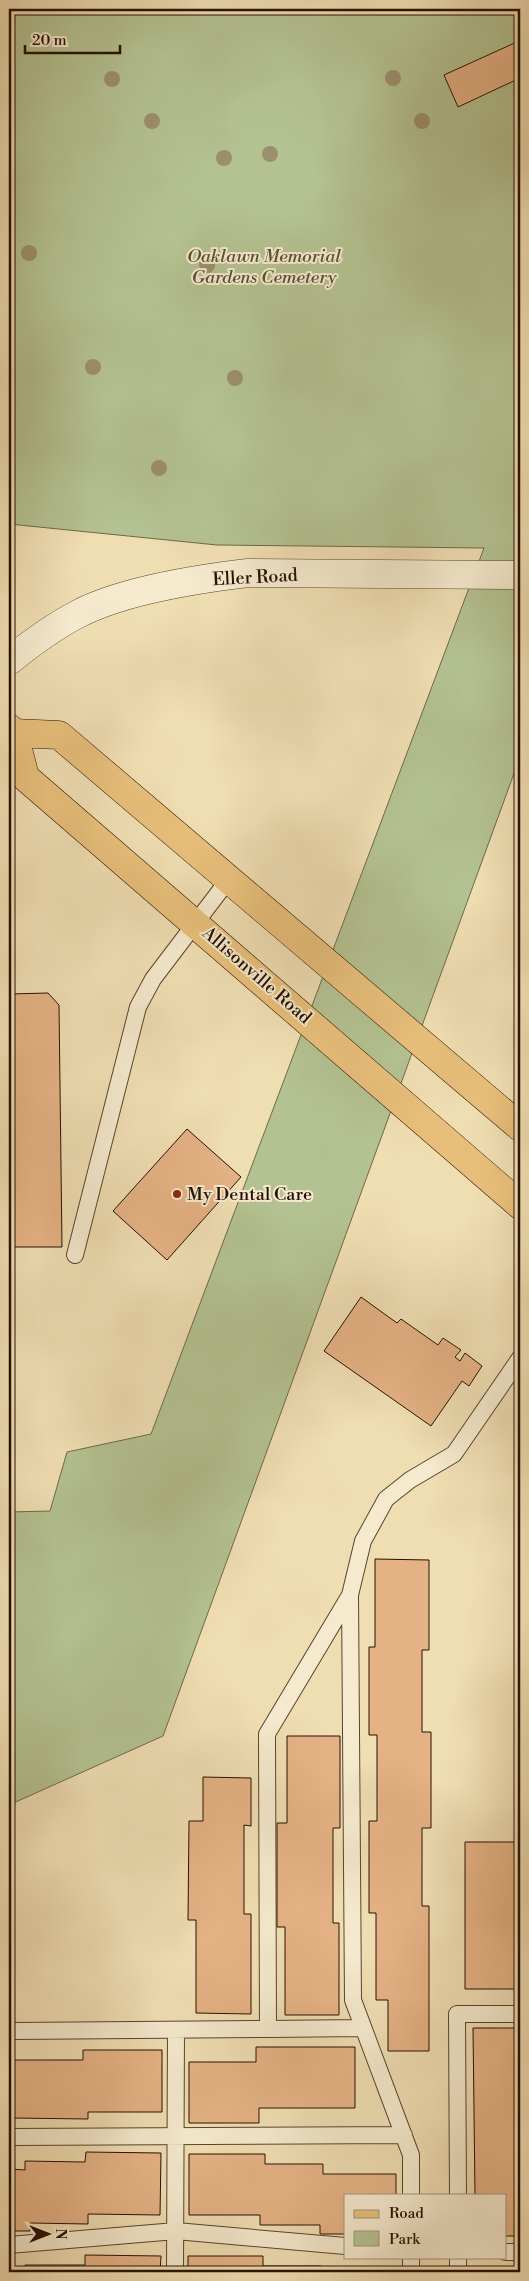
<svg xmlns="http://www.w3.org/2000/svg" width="529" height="2281" font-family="'Libre Bodoni',serif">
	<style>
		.green { fill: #b4c291; stroke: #6d6948 }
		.building { fill: #e5b285; stroke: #261000 }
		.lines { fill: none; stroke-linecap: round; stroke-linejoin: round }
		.service-casing { stroke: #58442d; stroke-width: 18 }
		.tertiary-casing { stroke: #58442d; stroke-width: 29 }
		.primary-casing { stroke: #261000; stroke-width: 29 }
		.service { stroke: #f5eace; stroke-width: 16 }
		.tertiary { stroke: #f5eace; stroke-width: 28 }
		.primary { stroke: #e8bf7a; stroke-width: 28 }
		.tree { fill: #9c8f6d }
		.poi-dot { fill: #8f2418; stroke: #f5eace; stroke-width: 2 }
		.labels { text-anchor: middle; stroke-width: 4; stroke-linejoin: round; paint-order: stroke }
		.park-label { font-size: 18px; font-style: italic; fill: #584e33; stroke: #f5eace }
		.street-label { font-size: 18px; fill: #261000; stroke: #f5eace }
		.poi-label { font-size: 18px; fill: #261000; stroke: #f5eace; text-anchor: start }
	</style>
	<rect width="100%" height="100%" fill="#f0deb3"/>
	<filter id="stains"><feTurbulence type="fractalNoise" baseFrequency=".004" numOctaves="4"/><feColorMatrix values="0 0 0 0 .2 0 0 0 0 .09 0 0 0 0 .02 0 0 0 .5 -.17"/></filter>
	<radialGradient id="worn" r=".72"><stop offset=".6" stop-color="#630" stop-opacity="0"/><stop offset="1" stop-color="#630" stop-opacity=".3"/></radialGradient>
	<path class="green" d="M9,9H520V757L163,1736L9,1805V1512L50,1511L67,1452L151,1434L484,548L217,545L9,524Z"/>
	<path class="building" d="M519,41L520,78L458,107L444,75Z
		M48,993L59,1005L62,1247H9V994Z
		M187,1129L241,1177L167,1260L113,1211Z
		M361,1297L397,1323L401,1319L438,1345L443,1338L461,1350L455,1357L460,1361L465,1353L482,1366L469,1386L462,1381L431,1426L324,1351Z
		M375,1559L429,1560V1650H422V1732H431V1828H422V1906H429V2051H388V2000H376V1913H369V1821H377V1735H369V1647H375Z
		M517,1694H520V1800H516Z
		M287,1736H340V1828H333V1923H339V2015H285V1927H277V1823H287Z
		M203,1777L251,1778V1826L244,1825V1914H251V2014L196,2013V1920H188L189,1821H203Z
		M465,1842H520V1989H465Z
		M473,2028H520V2236H505V2195H475Z
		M256,2047H355V2108H259V2123H189V2062H256Z
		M83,2050H162V2112H88V2119L12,2118V2060H83Z
		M86,2152L161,2153L160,2215L88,2214V2224L30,2223V2231H9V2169L25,2170V2161L85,2162Z
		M189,2154H265V2164H323V2174H396V2195H345V2234H320V2225H260V2215H189Z
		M85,2255L161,2256L160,2272H24L25,2265H85Z
		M188,2256H263V2266H321V2272H188Z"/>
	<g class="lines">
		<defs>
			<path id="service" d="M75,1255L138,1007L153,979L229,879
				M268,2029L363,2028
				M13,2031L268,2029L267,1734L350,1595
				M9,2137L404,2135
				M411,2195V2155L353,2000L350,1595L363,1541L386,1499L410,1480L454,1454L520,1358
				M458,2195L457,2014H520
				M9,2245L176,2231L345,2246
				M505,2252H520
				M458,2257V2272
				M175,2272L176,2030
				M411,2272V2257"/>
			<path id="tertiary" d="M9,661C30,644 53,627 78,614C124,590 197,579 248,573L520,575"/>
			<path id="primary" d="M9,728L14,733L25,777L520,1205
				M14,733L59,735L520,1127"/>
		</defs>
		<use href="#service" class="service-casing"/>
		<use href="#tertiary" class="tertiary-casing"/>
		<use href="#primary" class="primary-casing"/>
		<use href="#service" class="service"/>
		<use href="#tertiary" class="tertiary"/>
		<use href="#primary" class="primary"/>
	</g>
	<g class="tree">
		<circle cx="393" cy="78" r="8"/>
		<circle cx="112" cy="79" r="8"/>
		<circle cx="152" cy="121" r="8"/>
		<circle cx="422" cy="121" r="8"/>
		<circle cx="270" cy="154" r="8"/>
		<circle cx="224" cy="158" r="8"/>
		<circle cx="29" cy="253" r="8"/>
		<circle cx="207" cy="265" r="8"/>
		<circle cx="93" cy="367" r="8"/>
		<circle cx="235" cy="378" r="8"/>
		<circle cx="159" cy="468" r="8"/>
	</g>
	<circle class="poi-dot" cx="177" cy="1194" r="5"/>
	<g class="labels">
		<g class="park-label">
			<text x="264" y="262">Oaklawn Memorial<tspan x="264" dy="21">Gardens Cemetery</tspan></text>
		</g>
		<g class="street-label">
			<text transform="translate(255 577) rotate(-3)" y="6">Eller Road</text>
			<text transform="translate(257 975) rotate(41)" y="6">Allisonville Road</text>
		</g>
		<g class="poi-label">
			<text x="187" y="1200">My Dental Care</text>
		</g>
	</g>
	<rect width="529" height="2281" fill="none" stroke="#f0deb3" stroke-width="30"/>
	<rect x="10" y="10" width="509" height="2261" fill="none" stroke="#261000" stroke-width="2.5"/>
	<rect x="15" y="15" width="499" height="2251" fill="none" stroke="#261000"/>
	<rect x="344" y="2194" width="162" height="65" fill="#f5eace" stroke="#a2937c"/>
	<rect x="354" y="2210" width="25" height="8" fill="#e8bf7a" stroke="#a2937c"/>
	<text x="389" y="2218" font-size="15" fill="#261000">Road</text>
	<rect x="354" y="2231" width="25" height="15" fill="#b4c291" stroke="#a2937c"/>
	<text x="389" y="2244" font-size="15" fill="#261000">Park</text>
	<g transform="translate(48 2234) rotate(90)" stroke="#f5eace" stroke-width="4" paint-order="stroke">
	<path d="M0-4L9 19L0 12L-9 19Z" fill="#261000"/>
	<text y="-8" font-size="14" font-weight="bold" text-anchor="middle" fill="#261000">N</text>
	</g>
	<path d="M25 45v8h95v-8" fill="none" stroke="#261000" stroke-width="2.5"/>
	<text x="32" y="45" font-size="15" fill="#261000" stroke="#f5eace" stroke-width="4" paint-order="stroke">20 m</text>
	<rect width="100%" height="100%" filter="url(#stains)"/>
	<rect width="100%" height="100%" fill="url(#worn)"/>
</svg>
